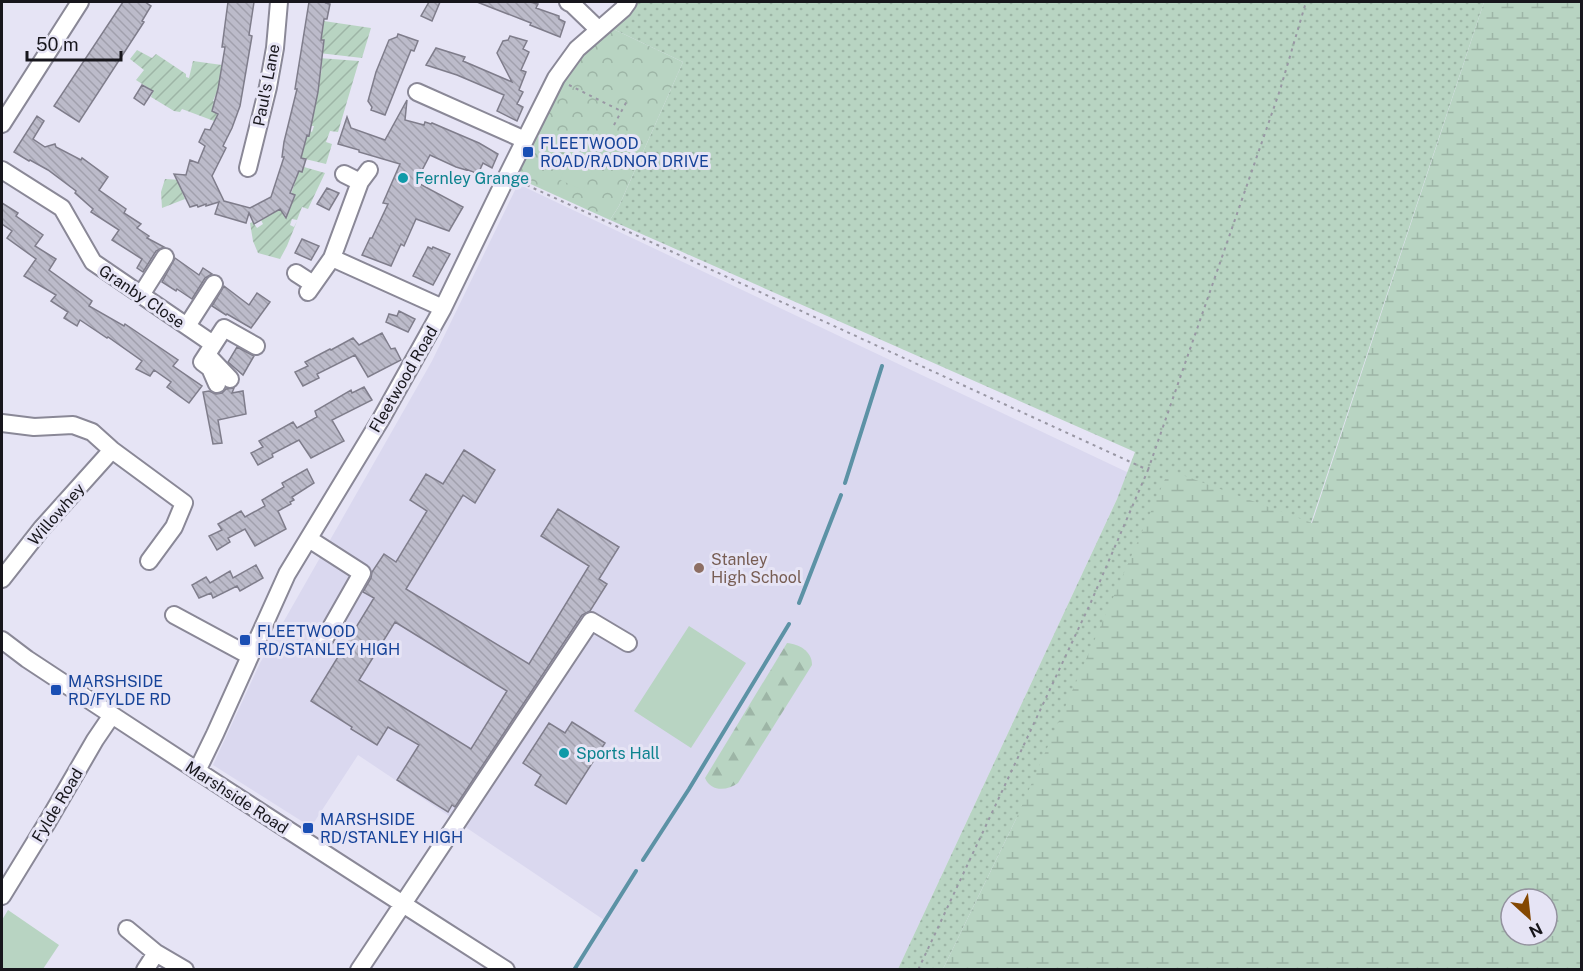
<svg xmlns="http://www.w3.org/2000/svg" width="1583" height="971" font-family="'Public Sans',sans-serif">
	<style>
		.built { fill: #dad8ef }
		.grass { fill: url(#grass-dots) }
		.forest { fill: url(#forest-firs) }
		.wetland { fill: url(#wetland-marsh); fill-rule: evenodd }
		.park { fill: url(#park-crowns) }
		.garden { fill: url(#garden-furrows) }
		.pitch { fill: #b8d4c2 }
		.lines { fill: none; stroke-linecap: round; stroke-linejoin: round }
		.stream { stroke: #5c92a5; stroke-width: 4 }
		.building { fill: url(#building-back-hatch); stroke: #7f7d8b; stroke-width: 1.5; fill-rule: evenodd }
		.minor-casing { stroke: #8a8897; stroke-width: 20 }
		.path { stroke: #9997a4; stroke-width: 2; stroke-dasharray: 3 4.5; stroke-linecap: butt }
		.minor { stroke: #fff; stroke-width: 16 }
		.transit-dot { fill: #1a4fb4; stroke: #e6e4f5; stroke-width: 2 }
		.culture-dot { fill: #0f9aa8; stroke: #e6e4f5; stroke-width: 2 }
		.education-dot { fill: #8d6e63; stroke: #e6e4f5; stroke-width: 2 }
		.labels { text-anchor: middle; stroke-width: 6; stroke-linejoin: round; paint-order: stroke }
		.street-label { font-size: 16px; fill: #17161c; stroke: #e6e4f5 }
		.transit-label { font-size: 16px; fill: #164399; stroke: #e6e4f5; text-anchor: start }
		.culture-label { font-size: 16px; fill: #0d838f; stroke: #e6e4f5; text-anchor: start }
		.education-label { font-size: 16px; fill: #785e54; stroke: #e6e4f5; text-anchor: start }
	</style>
	<defs>
		<pattern id="grass-dots" width="8" height="8" patternUnits="userSpaceOnUse" patternTransform="scale(1.5)"><rect width="8" height="8" fill="#b8d4c2"/><path d="M2 2h.1M6 6h.1" fill="none" stroke="#9db5a6" stroke-width="1.8" stroke-linecap="round"/></pattern>
		<pattern id="forest-firs" width="22" height="20" patternUnits="userSpaceOnUse" patternTransform="scale(1.5)"><rect width="22" height="20" fill="#b8d4c2"/><path d="M5 1l3.5 6h-7zM16 11l3.5 6h-7z" fill="#9db5a6"/></pattern>
		<pattern id="wetland-marsh" width="20" height="14" patternUnits="userSpaceOnUse" patternTransform="scale(1.5)"><rect width="20" height="14" fill="#b8d4c2"/><path d="M1 5h8M5 5V1M11 12h8M15 12V8" fill="none" stroke="#9db5a6"/></pattern>
		<pattern id="park-crowns" width="20" height="18" patternUnits="userSpaceOnUse" patternTransform="scale(1.5)"><rect width="20" height="18" fill="#b8d4c2"/><path d="M2 6a3 3 0 1 1 6 0M12 15a3 3 0 1 1 6 0" fill="none" stroke="#9db5a6"/></pattern>
		<pattern id="garden-furrows" width="10" height="10" patternUnits="userSpaceOnUse" patternTransform="scale(1.5)"><rect width="10" height="10" fill="#b8d4c2"/><path d="M-1 1l2-2M0 10L10 0M9 11l2-2" fill="none" stroke="#9db5a6"/></pattern>
		<pattern id="building-back-hatch" width="6" height="6" patternUnits="userSpaceOnUse" patternTransform="scale(1.5)"><rect width="6" height="6" fill="#bcbbca"/><path d="M-1 5l2 2M0 0l6 6M5-1l2 2" fill="none" stroke="#a1a0ad"/></pattern>
	</defs>
	<rect width="100%" height="100%" fill="#e6e4f5"/>
	<path class="built" d="M518,184L1129,473L898,969H576L607,922L358,755L311,827L213,765L260,663L432,361Z"/>
	<path class="grass" d="M635,2H1484L1311,523L1016,819L943,969H898L1117,499L1135,452L610,220L619,206L683,62L611,28Z"/>
	<path class="forest" d="M787,643C799,644 812,651 812,665L738,783C727,791 711,792 705,778Z"/>
	<path class="wetland" d="M1484,2H1581V969H943L1016,819L1169,470L1312,523ZM1511,899H1547V935H1511Z"/>
	<path class="park" d="M611,28L683,62L619,206L610,220L513,176L561,82L585,52Z"/>
	<path class="garden" d="M317,20L371,28L362,58L319,53L324,46V41L321,40L323,25Z
		M137,50L152,58L156,54L186,74V77L189,78L193,61L222,65V95L216,94L213,101L218,103L213,106L212,111L218,114L214,121L182,109L180,112L174,111L151,97L153,91L136,80L144,70L130,59Z
		M319,58L359,61L338,132L330,131L326,142L332,144L326,164L301,158L307,135L309,136L310,131L312,132L314,126H311L312,123L309,122L319,87L315,86L317,74H321L322,64H319Z
		M304,167L325,173L308,209L302,207L297,220L292,219L290,225L294,227L297,221L287,246L280,259L258,253L253,241L250,223L253,222L257,228L263,224L261,220L293,200L295,195L291,194L299,171L302,172Z
		M184,175H208L182,192L185,199L162,208L161,192L165,179L182,180Z"/>
	<path class="pitch" d="M580,135L603,145L583,190L560,180Z
		M689,626L746,663L691,748L634,711Z
		M8,910L59,945L43,969H2V920Z"/>
	<g class="lines">
		<path class="stream" d="M845,483L882,366
			M799,603L841,495
			M643,860L689,789L789,624
			M574,970L636,871"/>
	</g>
	<path class="building" d="M123,2H145L151,6L142,21L144,22L79,122L54,106Z
		M228,2H254L249,35L252,36L240,106L232,128L223,146L226,148L212,176L224,201L250,208L271,197L284,157H282L284,142L297,89H295L309,2H327L326,3L330,4L327,19H324L321,40H324L318,92L309,136L307,135L301,158L306,159L302,172L299,171L290,193L295,195L286,218L280,209L254,224L249,213L246,223L215,214L219,202L206,206V204L198,207L197,205L190,207L174,174L186,175L190,160L198,163L205,146L199,142L205,129L210,130L218,114L212,111L218,89L225,47H222Z
		M429,2H440L432,21L421,16Z
		M477,2H530L538,4L536,8L559,16V19L565,22L560,37L530,25L531,23Z
		M398,34L418,41L414,51L411,50L385,115L371,110L372,107L368,101L376,72L389,40L397,37Z
		M510,36L527,41L523,49L529,52L521,70L526,72L519,90L523,92L517,104L523,107L517,121L497,111L504,95L457,75L426,65L436,48L465,57L463,61L512,82L497,53L503,41L508,40Z
		M142,85L153,91L144,105L134,98Z
		M407,100L405,120L424,125L425,122L431,124L432,123L479,143L498,154L492,168L483,163L478,174L466,169V170L456,167L430,155L416,182L463,207L449,231L416,219L404,246L401,244L391,266L362,255L370,238H372L388,204L383,203L400,164L359,152V150L338,144L347,117L351,128L385,140Z
		M37,116L44,121L33,139L45,147L55,144L56,147L81,160L82,158L108,177L99,190L126,209L124,213L141,224L137,228L149,236L147,238L164,247L156,251L143,272L137,268L142,259L112,240L119,230L91,212L93,209L75,193L76,191L48,170L30,160L29,161L14,152Z
		M327,188L339,193L329,210L317,204Z
		M2,203L18,213L16,216L43,235L35,246L56,259L49,270L92,301L89,306L124,326L125,324L178,360L173,366L202,386L189,403L167,387L171,382L154,370L150,376L136,369L142,361L108,337L107,338L80,320L77,326L64,318L68,312L51,301L56,295L24,276L36,259L7,238L12,231L2,224Z
		M302,239L319,246L311,260L295,253Z
		M428,247L432,249L433,247L450,254L433,285L413,276Z
		M175,258L199,275L203,268L212,274L205,278L192,299L177,289L176,291L162,282Z
		M224,286L249,305L257,293L270,302L251,328L227,314L226,315L212,306Z
		M399,311L415,319L408,332L386,322L389,314L397,316Z
		M382,333L391,349L395,348L401,360L368,377L355,355L317,374L319,378L303,386L295,372L308,366L305,362L330,349L331,350L353,338L359,345Z
		M237,347L254,356L243,375L228,362Z
		M364,387L372,400L332,420L344,441L311,458L299,440L272,454L273,457L258,465L251,453L263,447L259,441L293,422L297,428L317,417L315,411L351,390L352,393Z
		M234,388L232,393L243,391L246,414L218,420L222,443L213,444L203,392L209,391L216,394L222,393L226,389Z
		M464,450L495,470L475,503L463,495L406,589L529,664L589,566L541,536L558,509L619,547L599,579L607,584L590,611L582,615L455,807L452,805L448,812L397,780L419,745L388,727L377,745L351,729L352,727L311,701L374,598L363,592L371,578L372,572L384,554L396,562L427,511L410,500L426,474L443,484ZM395,622L507,691L471,749L359,680Z
		M307,469L314,483L292,497L294,500L290,502L291,504L278,511L286,529L255,546L245,529L228,538L230,542L217,550L209,536L222,530L218,524L241,511L245,517L265,506L262,500L284,487L282,483Z
		M256,565L263,578L240,591L237,586L213,598L211,593L199,598L192,585L206,577L210,583L230,571L233,578Z
		M572,722L605,743L566,804L535,785L541,775L523,763L549,723L565,733Z"/>
	<g class="lines">
		<defs>
			<path id="minor" d="M568,2L572,4L599,30
				M417,92L525,140
				M2,124L80,2
				M248,168L268,87L275,48L279,2
				M2,170L62,208L93,262L213,344
				M344,174L360,182
				M332,258L443,308
				M296,273L313,284
				M308,292L332,258L360,182L369,170
				M141,295L165,257
				M187,326L214,284
				M211,359L230,379
				M217,384L210,368L202,362L224,328L256,346
				M2,423L34,427L73,425L92,432L112,450L184,503L174,527L149,561
				M309,539L362,573L325,638
				M2,579L42,528L112,450
				M174,615L250,656
				M2,640L27,659C186,764 346,868 506,970
				M197,771L215,734L287,574L381,419L443,308L507,176L556,78L577,49L623,9L628,2
				M2,896L48,821L95,740L112,715
				M127,929L156,953L185,970
				M145,970L156,953
				M359,970L591,621L628,643"/>
		</defs>
		<use href="#minor" class="minor-casing"/>
		<path class="path" d="M569,85L621,111
			M614,125L628,99
			M520,182L1148,470L1091,602L918,970
			M1148,470L1280,90L1306,2"/>
		<use href="#minor" class="minor"/>
	</g>
	<g class="transit-dot">
		<rect x="522" y="146" width="12" height="12" rx="3"/>
		<rect x="239" y="634" width="12" height="12" rx="3"/>
		<rect x="50" y="684" width="12" height="12" rx="3"/>
		<rect x="302" y="822" width="12" height="12" rx="3"/>
	</g>
	<g class="culture-dot">
		<circle cx="403" cy="178" r="6"/>
		<circle cx="564" cy="753" r="6"/>
	</g>
	<circle class="education-dot" cx="699" cy="568" r="6"/>
	<g class="labels">
		<g class="street-label">
			<text transform="translate(266 85) rotate(-79)" y="6">Paul's Lane</text>
			<text transform="translate(142 296) rotate(34)" y="6">Granby Close</text>
			<text transform="translate(403 379) rotate(-60)" y="6">Fleetwood Road</text>
			<text transform="translate(56 514) rotate(-49)" y="6">Willowhey</text>
			<text transform="translate(237 797) rotate(33)" y="6">Marshside Road</text>
			<text transform="translate(57 805) rotate(-59)" y="6">Fylde Road</text>
		</g>
		<g class="transit-label">
			<text x="540" y="149">FLEETWOOD<tspan x="540" dy="18">ROAD/RADNOR DRIVE</tspan></text>
			<text x="257" y="637">FLEETWOOD<tspan x="257" dy="18">RD/STANLEY HIGH</tspan></text>
			<text x="68" y="687">MARSHSIDE<tspan x="68" dy="18">RD/FYLDE RD</tspan></text>
			<text x="320" y="825">MARSHSIDE<tspan x="320" dy="18">RD/STANLEY HIGH</tspan></text>
		</g>
		<g class="culture-label">
			<text x="415" y="184">Fernley Grange</text>
			<text x="576" y="759">Sports Hall</text>
		</g>
		<g class="education-label">
			<text x="711" y="565">Stanley<tspan x="711" dy="18">High School</tspan></text>
		</g>
	</g>
	<rect width="1583" height="971" fill="none" stroke="#17161c" stroke-width="6"/>
	<g transform="translate(1529 917) rotate(153)"><circle r="28" fill="#e6e4f5" stroke="#93929e" stroke-width="1.5"/>
	<path d="M0-4.5L10 22L0 15L-10 22Z" fill="#844802"/>
	<text y="-9" font-size="16" font-weight="bold" text-anchor="middle" fill="#17161c">N</text>
	</g>
	<path d="M27 51v9h94v-9" fill="none" stroke="#17161c" stroke-width="3"/>
	<text x="36" y="51" font-size="18" fill="#17161c" stroke="#e6e4f5" stroke-width="4.5" paint-order="stroke">50 m</text>
</svg>
